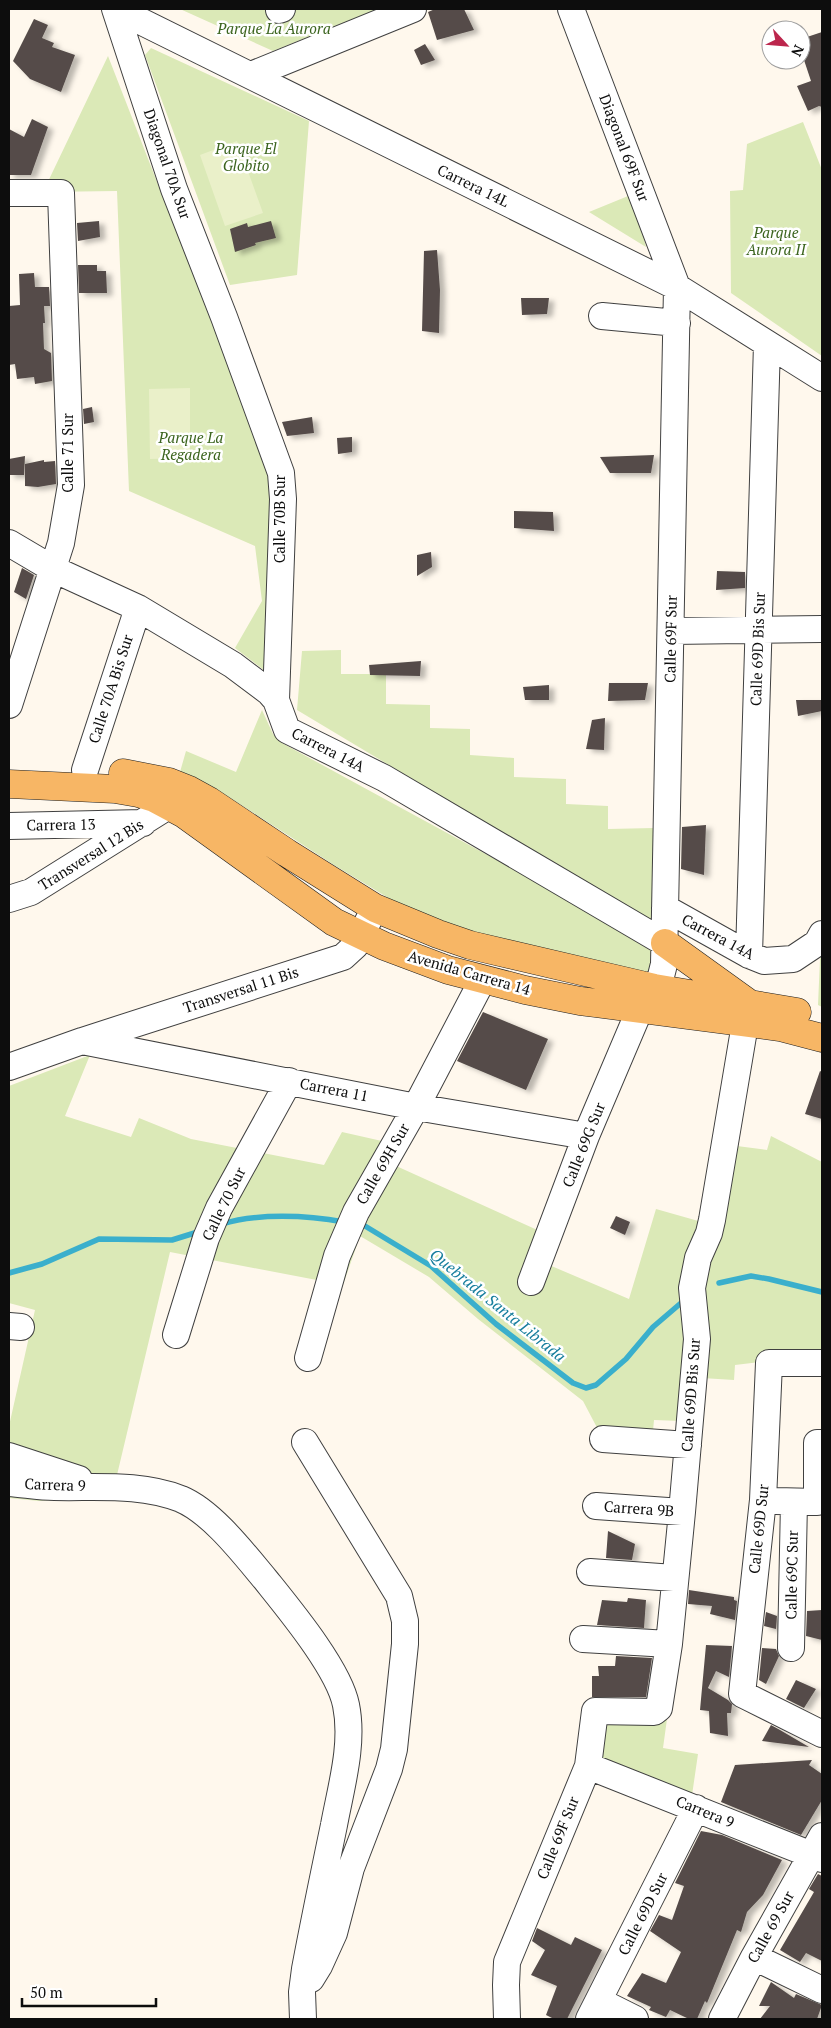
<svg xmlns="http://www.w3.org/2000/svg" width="831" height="2028" font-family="'PT Serif',serif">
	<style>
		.green { fill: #dbe9b7 }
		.pitch { fill: #eaf0c9 }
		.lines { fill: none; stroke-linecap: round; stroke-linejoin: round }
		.stream { stroke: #3aafcc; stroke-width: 5.5 }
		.building { fill: #554c49; filter: url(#shadow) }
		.minor-casing { stroke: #404040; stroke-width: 28 }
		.major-casing { stroke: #1e1e1e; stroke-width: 29 }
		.minor { stroke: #fff; stroke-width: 26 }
		.major { stroke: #f7b665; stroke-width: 28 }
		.labels { text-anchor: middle; stroke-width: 5; stroke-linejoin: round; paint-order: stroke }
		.park-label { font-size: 15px; font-style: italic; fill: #3b641e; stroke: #fff }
		.street-label { font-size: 15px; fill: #0d0d0d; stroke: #fff }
		.water-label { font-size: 16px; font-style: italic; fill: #177e9d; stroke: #fff }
	</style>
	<defs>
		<filter id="shadow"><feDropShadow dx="5.5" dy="3" stdDeviation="2.5" flood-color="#0004"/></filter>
	</defs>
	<rect width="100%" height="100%" fill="#fff8ed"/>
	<path class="green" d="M180,9H378L273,51Z
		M151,48L309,121L297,275L230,285L145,55Z
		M108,56L268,467L272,484L273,677L235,648L262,601L255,546L129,491L117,191L43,192Z
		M803,122L822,170V356L731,293L730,191L743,190L747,144Z
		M633,194L646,247L589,212Z
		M341,650V674H386V704L430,705V728L470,729V755L514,758V777L566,779V804L608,806V829L654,828L656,925L297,710L302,651Z
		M262,710L273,734L282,743L656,947L650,970L641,974L460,931L400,905L334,865L221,792L180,772L186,751L236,772Z
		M822,954V1007L818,1005L820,959Z
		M90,1055L65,1116L131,1137L139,1118L191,1139L324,1165L342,1132L404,1146L394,1165L544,1233L535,1259L629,1299L656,1209L723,1228L737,1146L767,1150L771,1136L822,1162V1360L769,1361L735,1365L734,1380L686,1377L681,1421L654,1420L652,1442L603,1439L583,1401L478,1319L429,1277L360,1236L343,1285L170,1252L112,1496L39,1501L9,1498V1426L35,1310L9,1303V1086Z
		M599,1717L667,1719L663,1748L698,1754L691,1802L598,1761Z"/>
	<path class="pitch" d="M237,141L263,213L225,226L200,155Z
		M190,388V458L150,459L149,389Z"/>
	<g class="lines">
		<path class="stream" d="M222,1224C257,1213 307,1215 344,1222
			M358,1224L365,1226L431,1266L496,1324L573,1383L586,1388L596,1385L626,1359L653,1327L681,1303
			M9,1273L42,1264L99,1239L172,1240L201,1231
			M719,1283L751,1276L769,1279L822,1292"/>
	</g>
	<path class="building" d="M435,9H464L474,30L437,40L428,12Z
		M34,19L48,25L42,38L54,43L52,47L75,55L61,92L30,79L13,61Z
		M822,32V107L819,106L808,111L797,86L811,81L801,51V39Z
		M425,44L435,60L421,65L414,50Z
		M32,119L48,127L31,175H9V129L24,137Z
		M99,221L100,237L78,241L77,223Z
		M271,221L276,238L255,243L256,245L235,252L230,229L247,223L248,227Z
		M437,250L440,290L439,333L422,331L424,251Z
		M78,265H97V271H106L107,293H79Z
		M34,273L35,287H49L50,306H44L45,323H43L44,349L51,353L52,381L35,384L34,377L17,379L15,364L9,365V306L20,305L19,274Z
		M521,298H549L547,314L522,315Z
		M92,407L94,422L84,424L83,409Z
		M312,417L314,433L287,436L282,422Z
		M352,437V452L338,454L337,438Z
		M654,455L651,473H610L600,457Z
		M25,456L24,475H9V459Z
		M44,460V462L55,461L56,484L38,487L25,486V464Z
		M514,511L553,512L554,531L514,528Z
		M431,552L432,567L417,576V555Z
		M22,568L34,575L26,599L14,592Z
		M717,571L745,572V588L716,590Z
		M421,661L420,676L370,675L369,665Z
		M609,683H648L645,700L608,701Z
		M549,685V700H525L523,687Z
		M796,700H822V711L798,716Z
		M605,718L604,750L586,749L592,720Z
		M706,825L704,875L681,869L682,827Z
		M483,1012L548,1039L526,1090L457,1061Z
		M820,1071L822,1072V1119L805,1114Z
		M616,1216L630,1222L625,1235L610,1228Z
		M608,1531L635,1544L632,1560L606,1558Z
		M689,1590L734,1597V1600L737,1601L735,1620L710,1614L712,1606L688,1604Z
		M628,1598L646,1600L644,1628L597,1625L602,1600L627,1602Z
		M822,1610V1640L806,1636L807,1611Z
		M766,1612L777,1616L776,1629L764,1626Z
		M706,1645L732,1646L729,1677L716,1671L708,1688L728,1700L732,1704L731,1713H727L728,1736L710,1733L709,1711L700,1710Z
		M762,1648L776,1649L779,1656L766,1684L759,1680Z
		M616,1656L652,1658L646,1697H592V1676H599L598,1666H615Z
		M796,1680L816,1689L804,1708L786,1699Z
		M771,1725L780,1730L809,1747L762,1741Z
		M812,1760L809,1765L822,1774V1800L801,1835L721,1802L735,1765Z
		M701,1831L722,1835L782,1860L763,1895L747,1912L741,1932L737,1930L707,2003L705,2001L697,2019H689L670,2010L666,2017L649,2010L651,2007L627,1996L642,1973L666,1983L681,1952L650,1931L659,1915L672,1920L684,1886L675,1883Z
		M818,1874L822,1876V1961L806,1953L800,1962L780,1950L814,1892L809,1889Z
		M537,1928L571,1945L575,1937L602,1950L567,2019H554L546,2015L557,1986L531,1975L545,1950L532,1941Z
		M771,1982L794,1998L796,1994L822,2005L817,2019H760L770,2006H759Z"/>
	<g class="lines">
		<defs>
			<path id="minor" d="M115,9L174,189L224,317L281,473L283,499L276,700
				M116,9L677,287L822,378
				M571,9L677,287L664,964L661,976L654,988
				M279,10L282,9
				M251,75L413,9
				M9,193H61L71,485L61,543L9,705
				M602,316L677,323
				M9,543L53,569L138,608L233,665L269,692L276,700L287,730L384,778L665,943
				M671,631L822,629
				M85,770L138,608
				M9,826L143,823
				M9,899L31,892L170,805
				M665,908L749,955L764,961L793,959L817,943L822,934
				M749,955L767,344
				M82,1041L416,1107L586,1136
				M9,1067L82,1041L343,957L355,946L375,908
				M531,1282L586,1136L640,1009
				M9,1326L21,1327
				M176,1335L206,1238L219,1208L289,1081
				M308,1358L337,1256L356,1212L416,1107L483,979
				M822,1363H769L763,1500L742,1694L822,1734
				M603,1439L688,1445
				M305,1442L399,1596L405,1621V1644L394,1749L389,1769L351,1868L334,1933L319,1966L311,1979
				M9,1456L79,1479
				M9,1483C24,1484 39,1487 54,1487C97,1488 140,1483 181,1499C212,1512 244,1554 265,1579C289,1609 339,1669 346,1705C354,1744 341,1787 334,1825C324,1873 314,1921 305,1969L302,1992L303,2019
				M776,1501L817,1502V1443H822
				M596,1506L682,1512
				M590,1572L674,1578
				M583,1639L669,1644
				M791,1648L794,1502
				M588,1766L822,1859
				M754,1957L822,1990
				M599,2001L635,2019
				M507,2019L506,1985L507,1962L588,1766L595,1711L654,1712L659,1708L669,1644L682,1512L697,1339L692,1288L698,1258L709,1233L712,1220L745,1024
				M589,2019L696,1808
				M722,2019L754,1957L822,1836"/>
			<path id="major" d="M123,773L169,782L189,790L209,801L287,853L375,908L438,934L470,945L654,988L797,1012
				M9,784L115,789L138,793L154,798L184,814L334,922L384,946L448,970L525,990L580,1001L780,1027L822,1038
				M665,943L747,1002"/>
		</defs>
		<use href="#minor" class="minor-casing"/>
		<use href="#major" class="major-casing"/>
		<use href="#minor" class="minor"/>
		<use href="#major" class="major"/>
	</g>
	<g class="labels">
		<g class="park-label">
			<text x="274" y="34">Parque La Aurora</text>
			<text x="246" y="154">Parque El<tspan x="246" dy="17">Globito</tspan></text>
			<text x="776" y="238">Parque<tspan x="776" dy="17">Aurora II</tspan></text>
			<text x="191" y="443">Parque La<tspan x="191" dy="17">Regadera</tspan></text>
		</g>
		<g class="street-label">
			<text transform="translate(624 148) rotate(69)" y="5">Diagonal 69F Sur</text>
			<text transform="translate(167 164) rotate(71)" y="5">Diagonal 70A Sur</text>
			<text transform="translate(473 186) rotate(26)" y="5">Carrera 14L</text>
			<text transform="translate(68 453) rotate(-90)" y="5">Calle 71 Sur</text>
			<text transform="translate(280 519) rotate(-90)" y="5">Calle 70B Sur</text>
			<text transform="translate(671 639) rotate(-89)" y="5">Calle 69F Sur</text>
			<text transform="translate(758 649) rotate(-88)" y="5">Calle 69D Bis Sur</text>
			<text transform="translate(111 689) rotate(-72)" y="5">Calle 70A Bis Sur</text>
			<text transform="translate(328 750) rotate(27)" y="5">Carrera 14A</text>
			<text transform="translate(61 825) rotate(-1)" y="5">Carrera 13</text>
			<text transform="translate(91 855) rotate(-32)" y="5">Transversal 12 Bis</text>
			<text transform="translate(718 937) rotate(28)" y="5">Carrera 14A</text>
			<text transform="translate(469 973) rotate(16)" y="5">Avenida Carrera 14</text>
			<text transform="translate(241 990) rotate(-18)" y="5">Transversal 11 Bis</text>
			<text transform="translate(334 1090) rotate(11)" y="5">Carrera 11</text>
			<text transform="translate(584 1145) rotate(-68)" y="5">Calle 69G Sur</text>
			<text transform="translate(383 1164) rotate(-60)" y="5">Calle 69H Sur</text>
			<text transform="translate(224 1204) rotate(-64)" y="5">Calle 70 Sur</text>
			<text transform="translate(691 1395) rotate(-86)" y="5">Calle 69D Bis Sur</text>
			<text transform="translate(55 1485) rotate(2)" y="5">Carrera 9</text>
			<text transform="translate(639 1509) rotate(4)" y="5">Carrera 9B</text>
			<text transform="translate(759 1529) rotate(-84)" y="5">Calle 69D Sur</text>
			<text transform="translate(792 1575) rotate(-89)" y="5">Calle 69C Sur</text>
			<text transform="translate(705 1812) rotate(22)" y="5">Carrera 9</text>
			<text transform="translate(558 1838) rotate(-68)" y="5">Calle 69F Sur</text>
			<text transform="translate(643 1914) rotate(-63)" y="5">Calle 69D Sur</text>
			<text transform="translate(771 1927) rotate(-61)" y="5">Calle 69 Sur</text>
		</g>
		<g class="water-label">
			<text transform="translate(498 1305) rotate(39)" y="6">Quebrada Santa Librada</text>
		</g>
	</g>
	<rect width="831" height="2028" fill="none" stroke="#0d0d0d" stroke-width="20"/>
	<g transform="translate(786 45) rotate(116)"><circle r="24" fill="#ffffff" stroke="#9e9e9e"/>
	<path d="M0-4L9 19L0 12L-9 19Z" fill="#bc264c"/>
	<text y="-8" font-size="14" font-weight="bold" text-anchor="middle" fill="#0d0d0d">N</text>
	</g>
	<path d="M22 1998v8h134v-8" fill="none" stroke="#0d0d0d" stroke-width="2.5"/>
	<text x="30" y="1998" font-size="15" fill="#0d0d0d" stroke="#ffffff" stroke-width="4" paint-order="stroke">50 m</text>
</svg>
